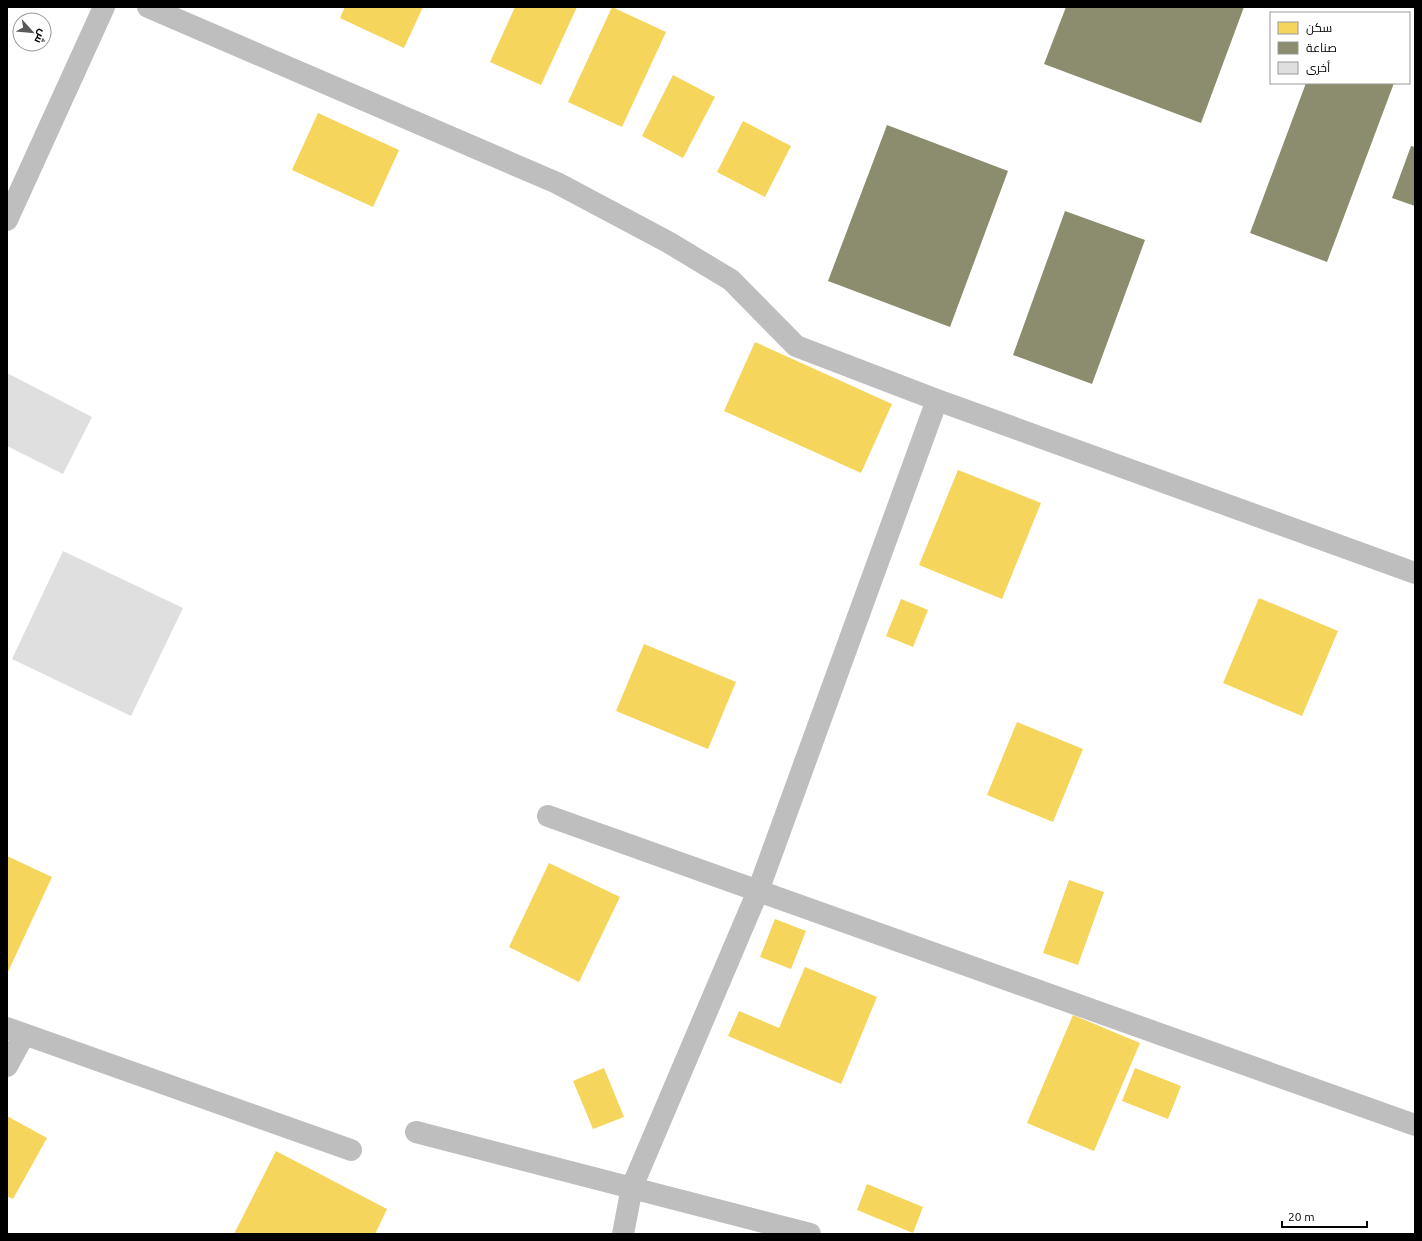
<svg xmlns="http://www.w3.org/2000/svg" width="1422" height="1241" font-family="Ubuntu,Cairo,sans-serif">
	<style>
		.homes { fill: #f6d55c }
		.industry { fill: #8c8c6e }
		.building { fill: #dfdfdf }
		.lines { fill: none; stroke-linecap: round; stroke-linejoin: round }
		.minor { stroke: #bebebe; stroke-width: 22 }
	</style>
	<rect width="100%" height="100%" fill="#fff"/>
	<path class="homes" d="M345,7H423L404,48L340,18Z
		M515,7H577L541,85L490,62Z
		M612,7L666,32L622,127L568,102Z
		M673,75L715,97L683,158L642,136Z
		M318,113L399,150L373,207L292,170Z
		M743,121L791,146L765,197L717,172Z
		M755,342L892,404L861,473L724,411Z
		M958,470L1041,503L1002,599L919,565Z
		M1259,598L1338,631L1302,716L1223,683Z
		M901,599L928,610L913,647L886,636Z
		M644,644L736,682L708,749L616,711Z
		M1017,722L1083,749L1053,822L987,795Z
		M7,856L52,877L7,974Z
		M549,863L620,897L579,982L509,947Z
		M1069,880L1104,892L1078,965L1043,953Z
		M775,919L806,931L791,969L760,957Z
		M805,967L877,997L841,1084L728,1036L739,1011L779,1028Z
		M1073,1015L1140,1043L1094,1151L1027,1123Z
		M604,1068L624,1117L593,1129L573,1081Z
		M1135,1068L1181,1086L1168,1119L1122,1101Z
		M7,1116L47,1138L13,1199L7,1196Z
		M276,1151L387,1209L375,1234H234Z
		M867,1184L923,1207L913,1233L857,1210Z"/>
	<path class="industry" d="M1066,7H1244L1201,123L1044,64Z
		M1306,83H1394L1327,262L1250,233Z
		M887,125L1008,171L950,327L828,281Z
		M1411,146L1415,147V206L1392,198Z
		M1065,211L1145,240L1092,384L1013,355Z"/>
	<path class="building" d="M7,373L92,417L63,474L7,446Z
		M63,551L183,608L131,716L12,659Z"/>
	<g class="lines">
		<path class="minor" d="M148,7L557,183L668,242L731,280L796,346L937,400L1415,573
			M7,220L104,7
			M548,816L1415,1125
			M7,1028L351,1150
			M7,1066L24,1035
			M416,1132L810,1234
			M623,1234L632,1187L758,891L937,400"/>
	</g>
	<rect width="1422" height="1241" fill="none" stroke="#000000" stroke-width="16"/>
	<rect x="1270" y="12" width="140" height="72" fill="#ffffff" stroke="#999999"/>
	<rect x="1278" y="22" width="20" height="12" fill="#f6d55c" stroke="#999999"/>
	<text x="1306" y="32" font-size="12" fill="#000000">سكن</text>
	<rect x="1278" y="42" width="20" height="12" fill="#8c8c6e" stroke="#999999"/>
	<text x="1306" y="52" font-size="12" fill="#000000">صناعة</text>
	<rect x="1278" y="62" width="20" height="12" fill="#dfdfdf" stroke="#999999"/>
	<text x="1306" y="72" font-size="12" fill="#000000">أخرى</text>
	<g transform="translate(32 32) rotate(117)"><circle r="19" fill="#ffffff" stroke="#999999"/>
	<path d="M0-3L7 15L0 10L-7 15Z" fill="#595959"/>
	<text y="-6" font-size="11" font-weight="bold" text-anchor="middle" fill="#000000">ش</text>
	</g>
	<path d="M1282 1221v6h85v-6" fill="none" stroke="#000000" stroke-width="2"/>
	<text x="1288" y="1221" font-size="12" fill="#000000" stroke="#ffffff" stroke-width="3" paint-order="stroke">20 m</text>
</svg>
